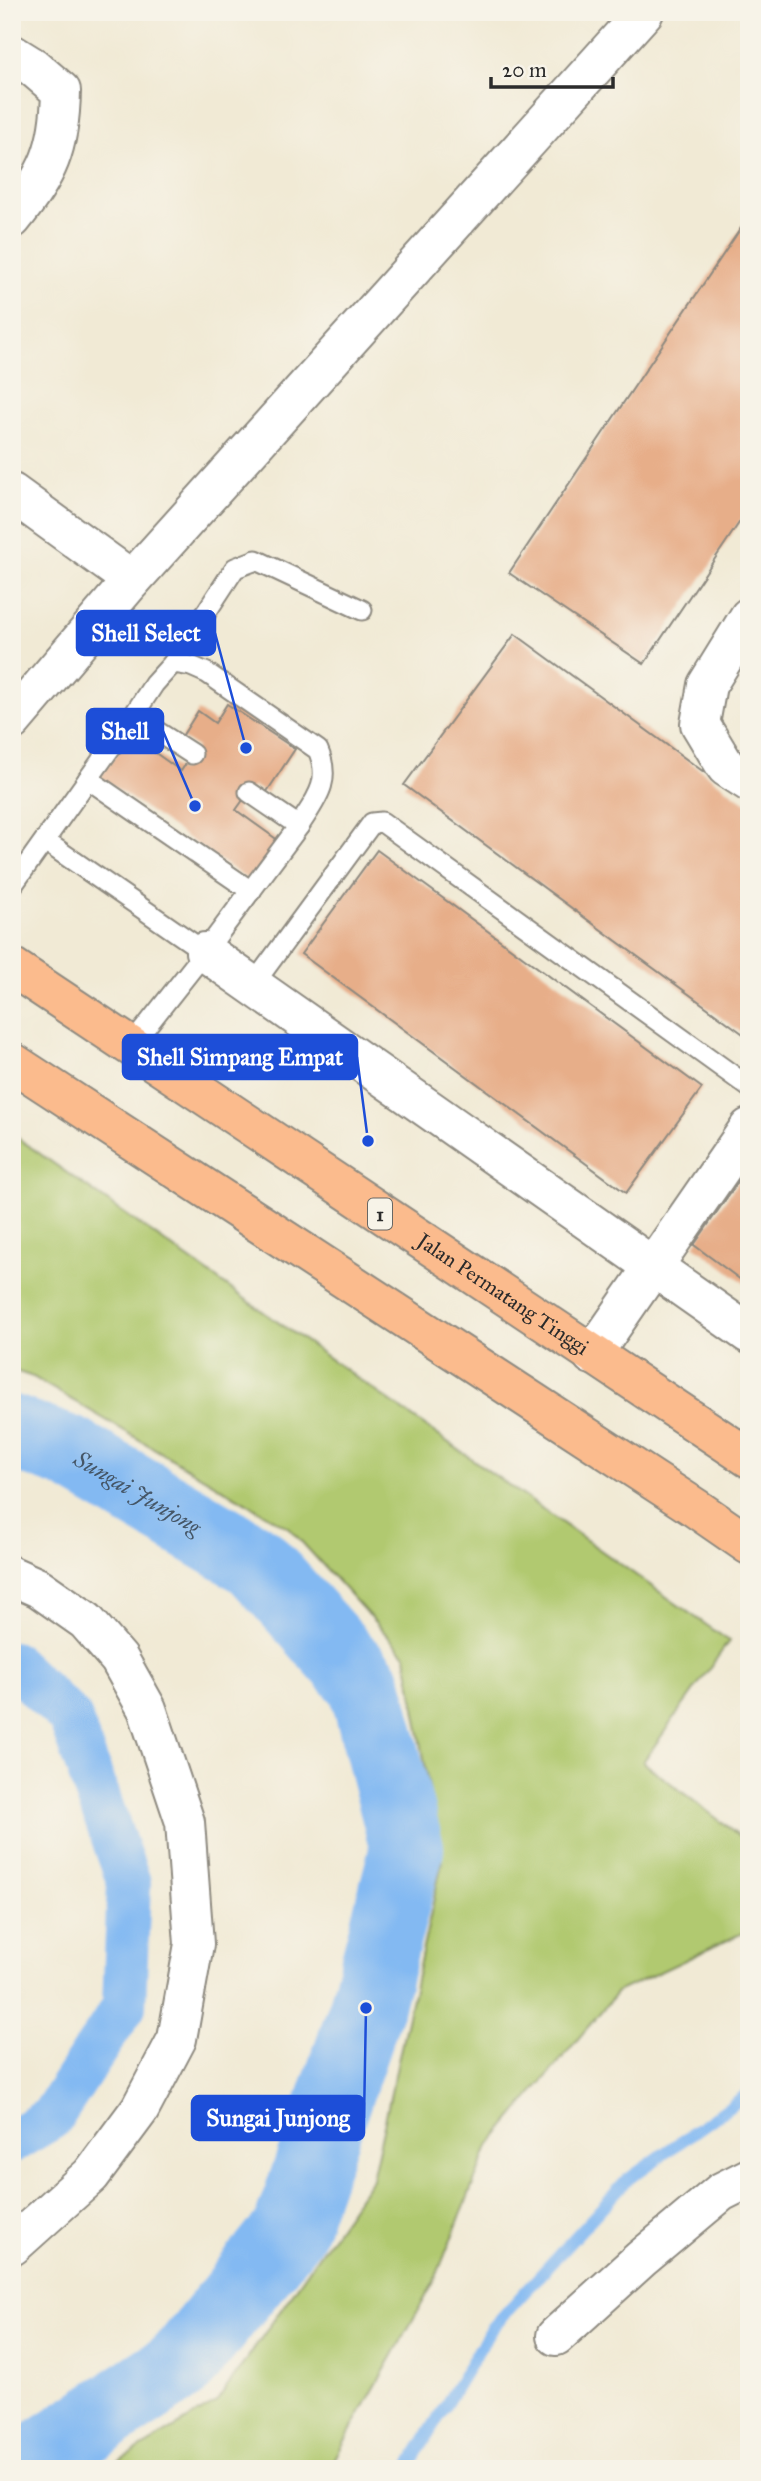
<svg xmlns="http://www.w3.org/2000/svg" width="761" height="2481" viewBox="0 0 761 2481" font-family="'IM FELL Great Primer',serif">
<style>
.green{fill:#b1c96f;stroke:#6e7a4d;stroke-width:2}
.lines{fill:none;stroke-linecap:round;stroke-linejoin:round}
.stream{stroke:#83b9f2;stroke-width:12}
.canal{stroke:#83b9f2;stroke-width:44}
.river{stroke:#83b9f2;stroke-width:74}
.building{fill:#e7ae89}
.service-casing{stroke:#8e8a80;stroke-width:23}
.minor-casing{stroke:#8e8a80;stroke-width:42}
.trunk-casing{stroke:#8e8a80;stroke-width:42}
.service{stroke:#fff;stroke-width:19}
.minor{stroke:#fff;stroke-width:38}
.trunk{stroke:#fbbb8d;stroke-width:38}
.labels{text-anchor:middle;stroke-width:7;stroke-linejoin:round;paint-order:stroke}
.shield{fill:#f7f3e8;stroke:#686764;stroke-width:2}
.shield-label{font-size:19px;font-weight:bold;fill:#2b2b2b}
.street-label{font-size:21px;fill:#2b2b2b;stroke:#f7f3e8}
.water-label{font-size:23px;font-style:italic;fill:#455667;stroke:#f7f3e8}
.leader{fill:none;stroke:#1d4ed8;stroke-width:2.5}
.callout-dot{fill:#1d4ed8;stroke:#f7f3e8;stroke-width:2.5}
.callout{fill:#1d4ed8;stroke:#1d4ed8;stroke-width:2.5}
.callout-label{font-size:23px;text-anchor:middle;font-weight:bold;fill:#fff}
</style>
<rect width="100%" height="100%" fill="#f7f3e8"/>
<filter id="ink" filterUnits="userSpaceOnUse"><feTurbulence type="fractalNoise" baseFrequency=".0143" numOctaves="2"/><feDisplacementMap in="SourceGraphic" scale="14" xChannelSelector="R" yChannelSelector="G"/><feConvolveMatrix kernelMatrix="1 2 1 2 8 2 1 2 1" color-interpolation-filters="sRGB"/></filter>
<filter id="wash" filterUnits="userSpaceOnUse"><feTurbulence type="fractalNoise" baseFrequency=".00686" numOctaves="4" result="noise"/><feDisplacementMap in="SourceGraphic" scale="28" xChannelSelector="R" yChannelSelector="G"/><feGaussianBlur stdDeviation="1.57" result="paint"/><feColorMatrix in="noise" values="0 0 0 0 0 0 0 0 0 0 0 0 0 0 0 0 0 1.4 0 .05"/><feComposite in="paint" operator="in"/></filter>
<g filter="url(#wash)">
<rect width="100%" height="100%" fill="#f1ead5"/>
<!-- green -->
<polygon class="green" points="12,1134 729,1641 643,1762 749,1843 749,1930 617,1992 488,2147 434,2282 329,2469 105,2469 216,2403 372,2179 442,1862 406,1656 289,1528 33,1377 12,1370"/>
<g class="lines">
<!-- stream -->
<polyline class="stream" points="407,2469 492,2328 627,2180 749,2093"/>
<!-- canal -->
<polyline class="canal" points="12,1663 70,1718 129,1883 124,2006 51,2118 12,2141"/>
<!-- river -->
<path class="river" id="s1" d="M 12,1432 L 70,1453 L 255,1561 L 365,1684 L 407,1848 L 366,2008 L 289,2230 L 182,2364 L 22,2469"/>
</g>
<g id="blocks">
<!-- building -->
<g class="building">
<polygon points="749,216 749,508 644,664 509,573"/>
<polygon points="515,634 749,805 749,1033 746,1036 404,785"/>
<polygon points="227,704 295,749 266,793 253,786 236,810 279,841 251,882 100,777 130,735 181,771 197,747 181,738 198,711 215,723"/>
<polygon points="377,850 702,1088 626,1193 301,954"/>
<polygon points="749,1166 749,1286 694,1245"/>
</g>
</g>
</g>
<g filter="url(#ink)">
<use href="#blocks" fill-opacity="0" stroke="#8e8a80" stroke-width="2"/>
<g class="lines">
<!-- service casing -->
<g class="service-casing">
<g id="service">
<polyline points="173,663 235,568 256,560 362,610"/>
<path d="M 133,716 L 154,684 L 173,663 L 191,666 L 207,673 L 318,750 C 332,782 316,799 299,826"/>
<polyline points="88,779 251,891"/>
<polyline points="45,841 205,952"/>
<polyline points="12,886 133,716 192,754"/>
<polyline points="253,985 372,823 382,822 749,1087"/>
<polyline points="130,1047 205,952 299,826 249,792"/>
</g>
</g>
<!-- minor casing -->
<g class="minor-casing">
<g id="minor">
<path d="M 12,54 L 33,67 L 61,91 C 60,148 48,175 12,219"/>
<polyline points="12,493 132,580"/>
<polyline points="749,617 707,685 700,724 726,767 749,782"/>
<polyline points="12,721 132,580 644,12"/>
<polyline points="205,952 749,1334"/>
<polyline points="592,1355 749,1128"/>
<polyline points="12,1576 39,1588 86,1621 119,1659 147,1709 185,1822 194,1944 177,2039 140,2109 91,2175 12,2246"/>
<polyline points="556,2336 641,2259 721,2192 749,2178"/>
</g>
</g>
<!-- trunk casing -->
<g class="trunk-casing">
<g id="trunk">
<path id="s2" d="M 12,967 L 749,1458"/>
<polyline points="12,1062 694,1507 749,1545"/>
</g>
</g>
<!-- service -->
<use href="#service" class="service"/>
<!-- minor -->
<use href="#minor" class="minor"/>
<!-- trunk -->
<use href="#trunk" class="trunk"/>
</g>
</g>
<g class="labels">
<!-- shield labels -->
<rect class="shield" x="368" y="1198.5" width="24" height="31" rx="5"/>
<g class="shield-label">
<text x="380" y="1221">1</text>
</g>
<!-- street labels -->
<g class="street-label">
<text dy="7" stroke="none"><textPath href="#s2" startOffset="590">Jalan Permatang Tinggi</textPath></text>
</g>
<!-- water labels -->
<g class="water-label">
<text dy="8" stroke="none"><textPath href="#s1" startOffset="140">Sungai Junjong</textPath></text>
</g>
</g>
<!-- callouts -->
<path class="leader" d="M246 748L215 633M195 806L163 731M368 1141L357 1057M366 2008L364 2118"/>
<g class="callout-dot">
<circle cx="246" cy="748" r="7"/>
<circle cx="195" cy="806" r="7"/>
<circle cx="368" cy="1141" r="7"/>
<circle cx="366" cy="2008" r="7"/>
</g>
<g class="callout">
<rect x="77" y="611" width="138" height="44" rx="7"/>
<rect x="87" y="709" width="76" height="44" rx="7"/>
<rect x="123" y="1035" width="234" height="44" rx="7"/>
<rect x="192" y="2096" width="172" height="44" rx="7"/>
</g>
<g class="callout-label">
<text x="146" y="641">Shell Select</text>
<text x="125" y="739">Shell</text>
<text x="240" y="1065">Shell Simpang Empat</text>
<text x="278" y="2126">Sungai Junjong</text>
</g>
<!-- margin -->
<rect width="761" height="2481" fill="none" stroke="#f7f3e8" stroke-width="42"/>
<!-- scale -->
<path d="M491 77v10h122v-10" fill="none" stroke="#2b2b2b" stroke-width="3.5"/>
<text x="502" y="77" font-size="21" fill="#2b2b2b" stroke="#f7f3e8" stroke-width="5" paint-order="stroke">20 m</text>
</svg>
